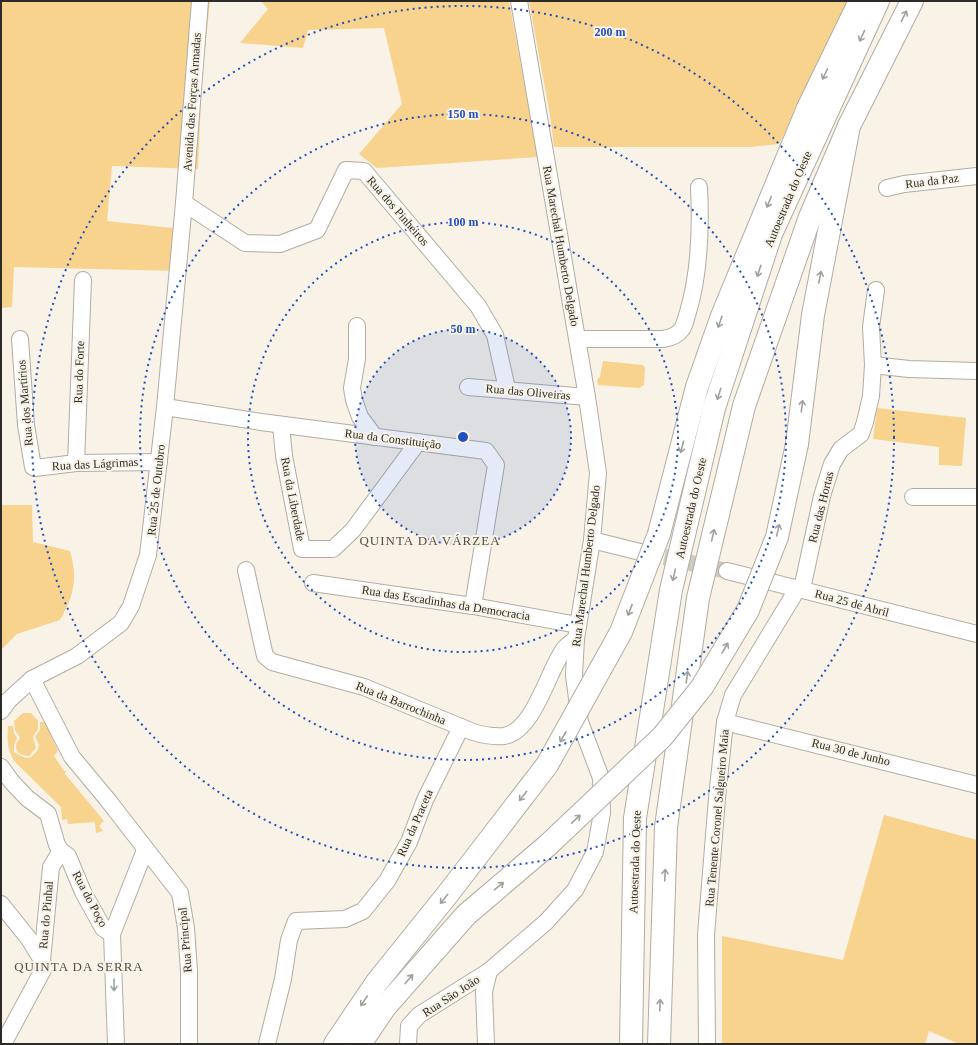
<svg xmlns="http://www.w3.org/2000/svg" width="978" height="1045" viewBox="0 0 978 1045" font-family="'Times New Roman',serif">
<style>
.green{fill:#f7d38d}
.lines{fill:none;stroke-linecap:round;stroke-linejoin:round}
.minor-tunnel{stroke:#cfcac1;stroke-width:16;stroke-dasharray:16 8;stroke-linecap:butt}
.minor-casing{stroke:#b2aca2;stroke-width:18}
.highway-casing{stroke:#b2aca2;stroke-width:24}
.minor{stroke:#fff;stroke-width:16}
.highway{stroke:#fff;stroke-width:22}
.highway-bridge-casing{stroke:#b2aca2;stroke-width:24;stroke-linecap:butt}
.highway-bridge{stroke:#fff;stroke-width:22}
.oneway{stroke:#a0a09e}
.ring{fill:none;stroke:#2250be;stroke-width:2;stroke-dasharray:2 4}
.labels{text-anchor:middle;stroke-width:4;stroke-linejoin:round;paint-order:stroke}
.street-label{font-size:12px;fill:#2d2b27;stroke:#f8f2e7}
.neighbourhood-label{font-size:13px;letter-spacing:1px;fill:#544f46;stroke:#f8f2e7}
.centre{fill:#2250be;stroke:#f8f2e7;stroke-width:2}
.ring-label{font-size:12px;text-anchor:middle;font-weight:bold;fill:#2250be;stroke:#f8f2e7;stroke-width:4;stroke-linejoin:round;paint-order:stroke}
</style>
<rect width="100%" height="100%" fill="#f8f2e7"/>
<!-- green -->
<g class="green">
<polygon points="1,1 210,1 202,78 198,169 112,166 107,221 182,229 178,271 14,267 12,307 1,308"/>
<polygon points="261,1 509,1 538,157 377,168 359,154 402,104 384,28 308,30 303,48 240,43 268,9"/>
<polygon points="529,1 851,1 779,144 750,147 554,147 550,115"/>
<polygon points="603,361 643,365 645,368 644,385 639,388 598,385 597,380 600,377"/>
<polygon points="877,408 966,418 962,466 939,465 939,447 873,439"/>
<path d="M 1,505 L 32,505 L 33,542 L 70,551 C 78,578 74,596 60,620 L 17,634 L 1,650 Z"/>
<path d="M 23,713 L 31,713 L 38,721 L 38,729 L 33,737 L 36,748 L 29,756 C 17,756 12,747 20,738 L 15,730 L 14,721 Z"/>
<path d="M 40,722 L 49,722 L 52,738 L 58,751 L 54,756 L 64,771 L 66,771 L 65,774 L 104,821 L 99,826 L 103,831 L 96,833 L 95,822 L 68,824 L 67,819 L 62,820 L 61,807 L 15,762 C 7,750 7,740 8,726 L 13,726 L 14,733 L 17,738 L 14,745 L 14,752 L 25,758 L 31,757 L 37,751 L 39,745 L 35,737 L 40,730 Z"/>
<polygon points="884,815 977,840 977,1044 959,1044 929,1031 925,1044 722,1044 722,936 843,960"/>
</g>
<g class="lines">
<!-- minor-tunnel -->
<polyline class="minor-tunnel" points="641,552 727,571"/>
<!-- minor casing -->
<g class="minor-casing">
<g id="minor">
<polyline points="887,188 904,184 977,176"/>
<polyline points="184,203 245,243 280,244 317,230 346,170 364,171 478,306 495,335 507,389"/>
<polyline points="357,326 357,359 352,388 354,400 360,417 375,437"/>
<polyline points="20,339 26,425 33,467 35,468 76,463 159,462"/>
<path d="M 577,339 L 663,339 C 670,338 677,336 682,329 C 685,324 686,318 688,312 C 700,272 701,228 699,187"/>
<polyline points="873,365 909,369 977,371"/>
<polyline points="468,387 587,397"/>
<polyline points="165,407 261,422 486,451 496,465 473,606"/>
<polyline points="281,425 284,456 302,549 333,549 353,530 418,442"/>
<polyline points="76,463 83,280"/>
<polyline points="913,497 977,497"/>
<polyline points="592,540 640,552"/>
<path d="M 246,570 L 265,656 L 272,662 L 364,687 L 473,732 C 483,735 493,737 504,736 C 534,731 548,671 564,649 C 567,645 572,642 576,639"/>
<polyline points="727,571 977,634"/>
<polyline points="313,583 473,606 578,625"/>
<polyline points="802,589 822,496 832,464 841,449 861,434 865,422 871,396 873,365 871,327 876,290"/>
<polyline points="32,679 72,757 107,799 180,893 186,928 189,971 189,1044"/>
<polyline points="1,711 9,700 32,679 77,656 121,623 131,606 148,555 165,407 184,203 200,1"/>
<polyline points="725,722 977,785"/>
<polyline points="1,767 11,781 27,798 48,814 57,845 61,851 68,856 83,892 103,928 112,934 116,1044"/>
<polyline points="1,904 29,939 42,960"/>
<polyline points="112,934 145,850"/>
<polyline points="3,1044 44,968 42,960 51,867 61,851"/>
<polyline points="267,1044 283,979 289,940 296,921 345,919 363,911 387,881 409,842 425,800 461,727"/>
<polyline points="408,1044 409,1026 419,1015 489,971 546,922 575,890 595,852 602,813 601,778 580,722 574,675 576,639 592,540 598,473 587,397 519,1"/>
<polyline points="486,1044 484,992 489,971"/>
<polyline points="707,1044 706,935 717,798 725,722 733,695 798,588"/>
</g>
</g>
<!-- highway casing -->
<g class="highway-casing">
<g id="highway">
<polyline points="797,444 813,315 849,126 912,1"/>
<polyline points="659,534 697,387 722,316 808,108 860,1"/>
<polyline points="335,1044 377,982 447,895 547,765"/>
<polyline points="360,1044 385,1007 466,915 548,845"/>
<polyline points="631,1044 635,818 671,590 714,408 771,234 878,1"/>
<polyline points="659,1044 666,827 698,598 744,406 810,217 849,126"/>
</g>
</g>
<!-- minor -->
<use href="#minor" class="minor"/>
<!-- highway -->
<use href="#highway" class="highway"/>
<!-- highway-bridge casing -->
<g class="highway-bridge-casing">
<g id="highway-bridge">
<polyline points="547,765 621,632 659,534"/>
<polyline points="548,845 662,737 702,687 748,610 777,537 797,444"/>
</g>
</g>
<!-- highway-bridge -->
<use href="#highway-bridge" class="highway-bridge"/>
</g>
<!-- one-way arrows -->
<defs><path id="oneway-shaft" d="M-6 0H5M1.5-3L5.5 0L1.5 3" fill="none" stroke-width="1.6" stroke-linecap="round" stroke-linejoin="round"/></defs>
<g class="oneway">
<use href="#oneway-shaft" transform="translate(904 16) rotate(-63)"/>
<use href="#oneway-shaft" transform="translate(862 36) rotate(115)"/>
<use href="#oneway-shaft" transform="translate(825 74) rotate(116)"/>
<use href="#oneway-shaft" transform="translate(769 202) rotate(112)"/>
<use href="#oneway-shaft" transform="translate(759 271) rotate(108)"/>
<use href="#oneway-shaft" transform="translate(820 277) rotate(-79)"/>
<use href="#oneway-shaft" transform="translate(720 322) rotate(109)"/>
<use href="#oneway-shaft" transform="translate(719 394) rotate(108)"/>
<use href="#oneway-shaft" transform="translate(802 406) rotate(-83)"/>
<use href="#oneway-shaft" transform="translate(682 447) rotate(105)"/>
<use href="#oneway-shaft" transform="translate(778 530) rotate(-77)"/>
<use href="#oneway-shaft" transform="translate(713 535) rotate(-77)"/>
<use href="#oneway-shaft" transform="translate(674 575) rotate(103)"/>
<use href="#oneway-shaft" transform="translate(630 610) rotate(111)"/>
<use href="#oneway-shaft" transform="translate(725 648) rotate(-59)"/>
<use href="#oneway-shaft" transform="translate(687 677) rotate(-82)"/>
<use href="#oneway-shaft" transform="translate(563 737) rotate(119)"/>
<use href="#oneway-shaft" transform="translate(523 796) rotate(128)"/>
<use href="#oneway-shaft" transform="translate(576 819) rotate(-43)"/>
<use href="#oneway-shaft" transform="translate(665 875) rotate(-88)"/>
<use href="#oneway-shaft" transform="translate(499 886) rotate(-40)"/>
<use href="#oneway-shaft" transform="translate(444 899) rotate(129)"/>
<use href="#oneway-shaft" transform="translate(409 979) rotate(-49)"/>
<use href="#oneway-shaft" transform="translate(114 985) rotate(90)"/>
<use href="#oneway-shaft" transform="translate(364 1001) rotate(124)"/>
<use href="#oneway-shaft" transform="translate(660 1005) rotate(-88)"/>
</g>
<!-- distance rings -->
<circle cx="463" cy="437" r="108" fill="#2250be" fill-opacity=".12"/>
<g class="ring">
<circle cx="463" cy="437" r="108"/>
<circle cx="463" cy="437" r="215"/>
<circle cx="463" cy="437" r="323"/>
<circle cx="463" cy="437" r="431"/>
</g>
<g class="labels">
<!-- street labels -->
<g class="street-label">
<text transform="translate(192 102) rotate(-86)" y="4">Avenida das Forças Armadas</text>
<text transform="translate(932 181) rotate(-7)" y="4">Rua da Paz</text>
<text transform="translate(788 199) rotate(-67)" y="4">Autoestrada do Oeste</text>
<text transform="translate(398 211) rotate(49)" y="4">Rua dos Pinheiros</text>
<text transform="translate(561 246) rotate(80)" y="4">Rua Marechal Humberto Delgado</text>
<text transform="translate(79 372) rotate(-88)" y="4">Rua do Forte</text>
<text transform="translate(528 392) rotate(5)" y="4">Rua das Oliveiras</text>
<text transform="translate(25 403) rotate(-95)" y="4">Rua dos Martírios</text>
<text transform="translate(393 439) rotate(7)" y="4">Rua da Constituição</text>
<text transform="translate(95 464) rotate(-3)" y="4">Rua das Lágrimas</text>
<text transform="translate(156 490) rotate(-84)" y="4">Rua 25 de Outubro</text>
<text transform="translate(293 499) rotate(79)" y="4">Rua da Liberdade</text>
<text transform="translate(821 507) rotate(-76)" y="4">Rua das Hortas</text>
<text transform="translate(691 508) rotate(-77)" y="4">Autoestrada do Oeste</text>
<text transform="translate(586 566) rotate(-83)" y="4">Rua Marechal Humberto Delgado</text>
<text transform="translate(446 603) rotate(9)" y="4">Rua das Escadinhas da Democracia</text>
<text transform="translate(852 603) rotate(15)" y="4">Rua 25 de Abril</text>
<text transform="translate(401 703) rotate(22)" y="4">Rua da Barrochinha</text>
<text transform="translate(851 752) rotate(14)" y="4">Rua 30 de Junho</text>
<text transform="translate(717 818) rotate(-85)" y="4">Rua Tenente Coronel Salgueiro Maia</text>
<text transform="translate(415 823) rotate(-66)" y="4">Rua da Praceta</text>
<text transform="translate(635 862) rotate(-88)" y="4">Autoestrada do Oeste</text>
<text transform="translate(90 899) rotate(62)" y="4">Rua do Poço</text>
<text transform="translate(46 915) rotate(-85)" y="4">Rua do Pinhal</text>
<text transform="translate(185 940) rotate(-95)" y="4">Rua Principal</text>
<text transform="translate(451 996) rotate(-33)" y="4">Rua São João</text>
</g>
<!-- neighbourhood labels -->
<g class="neighbourhood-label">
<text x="430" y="545">QUINTA DA VÁRZEA</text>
<text x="79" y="971">QUINTA DA SERRA</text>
</g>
</g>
<circle cx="463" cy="437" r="6" class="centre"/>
<g class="ring-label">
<text x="610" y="36">200 m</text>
<text x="463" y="118">150 m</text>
<text x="463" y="226">100 m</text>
<text x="463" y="333">50 m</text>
</g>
<!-- border -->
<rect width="978" height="1045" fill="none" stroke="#2d2b27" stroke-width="4"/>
</svg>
